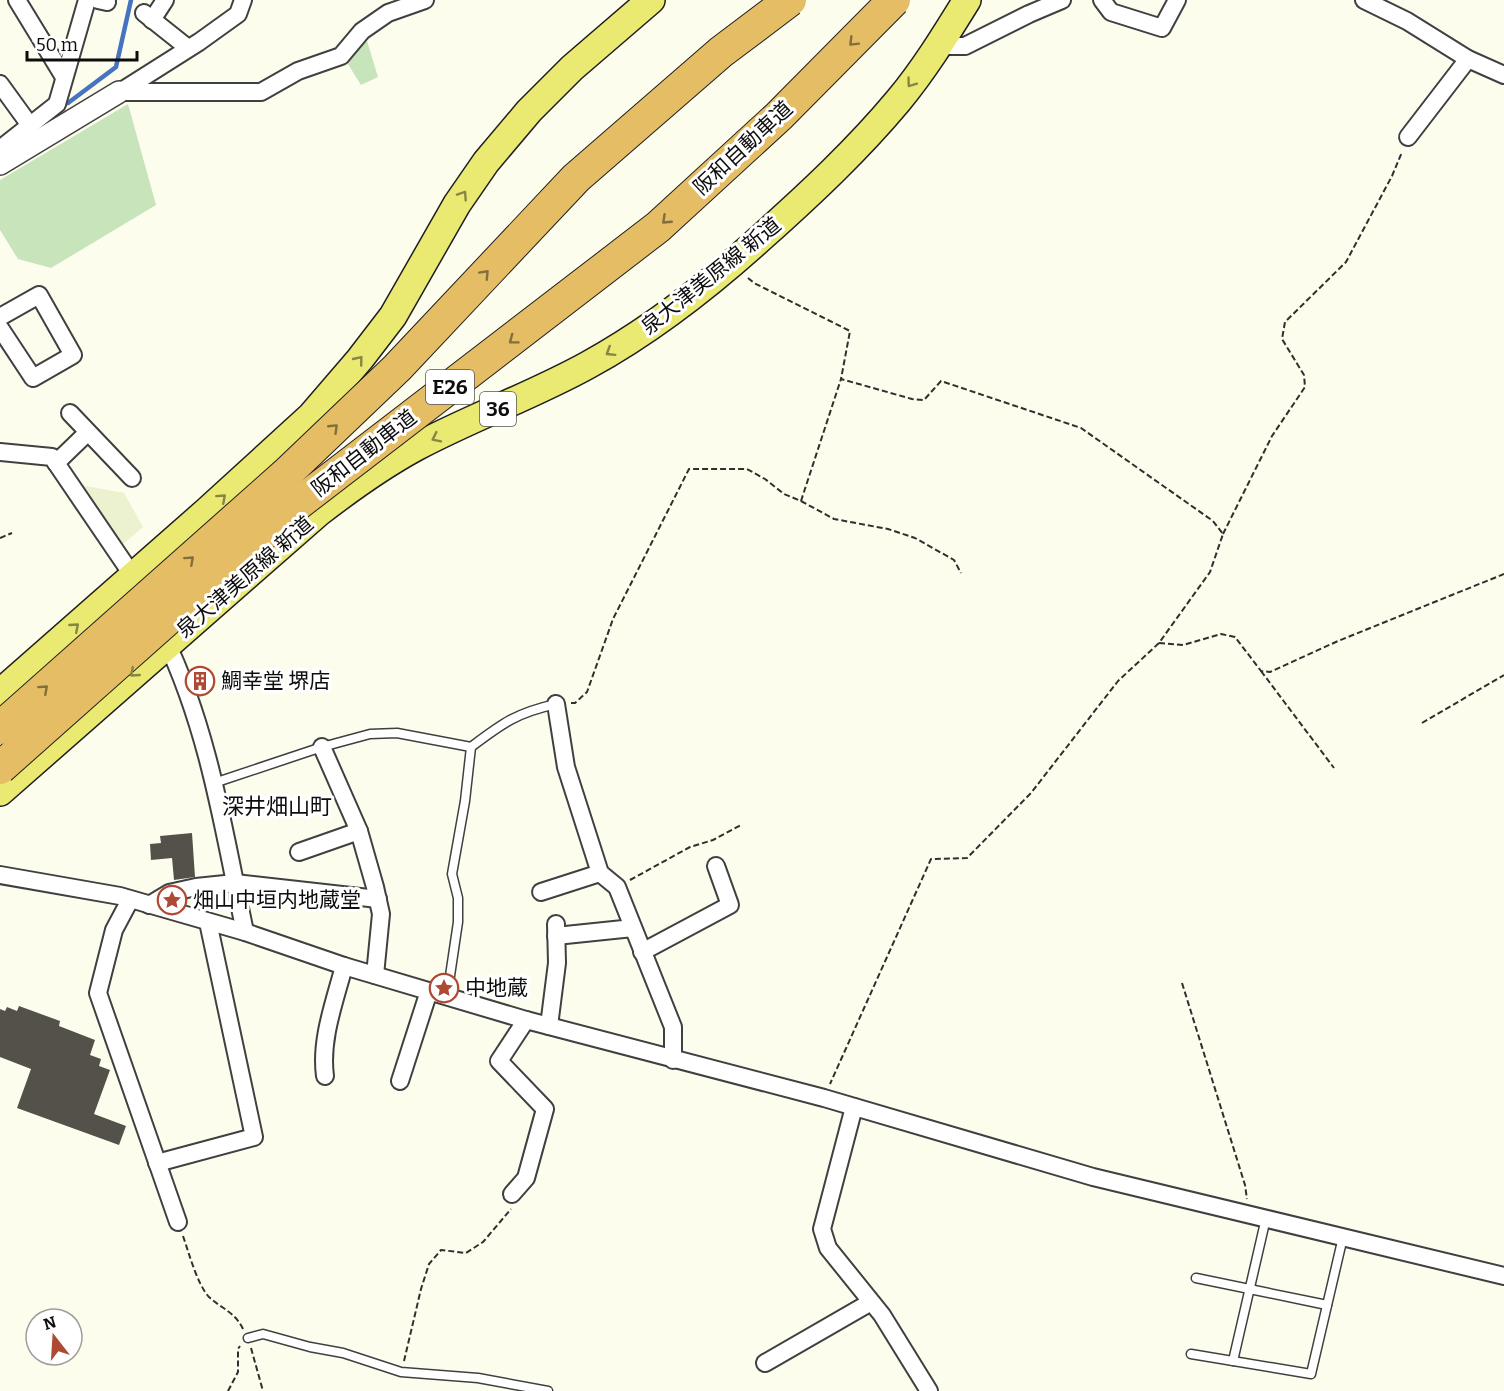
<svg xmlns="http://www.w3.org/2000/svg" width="1504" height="1391" viewBox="0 0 1504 1391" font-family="Bitter,'Noto Sans JP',serif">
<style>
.farmland{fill:#ecf1d0}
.green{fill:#c7e4bb}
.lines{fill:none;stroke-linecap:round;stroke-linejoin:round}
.stream{stroke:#4673bf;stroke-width:4.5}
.building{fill:#54504a}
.service-casing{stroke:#404040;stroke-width:11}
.minor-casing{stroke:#404040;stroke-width:20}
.tertiary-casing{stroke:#404040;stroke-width:24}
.primary-casing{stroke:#1e1e1e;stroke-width:30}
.path{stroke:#2f2f2f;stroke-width:2;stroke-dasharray:6 3;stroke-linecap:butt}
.service{stroke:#fff;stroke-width:8}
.minor{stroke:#fff;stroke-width:16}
.tertiary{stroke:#fff;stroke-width:21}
.primary{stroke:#eae971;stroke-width:27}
.motorway-bridge-casing{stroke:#1e1e1e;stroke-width:34;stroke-linecap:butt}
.motorway-bridge{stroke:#e5bd64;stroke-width:32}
.oneway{stroke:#846e3d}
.oneway2{stroke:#878644}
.labels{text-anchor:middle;stroke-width:6;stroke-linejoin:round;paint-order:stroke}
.shield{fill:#fff;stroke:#565656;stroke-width:1.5}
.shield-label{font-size:20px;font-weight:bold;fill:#0d0d0d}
.street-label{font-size:21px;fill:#0d0d0d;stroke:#fff}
.poi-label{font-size:21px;fill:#0d0d0d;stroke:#fff;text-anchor:start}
.neighbourhood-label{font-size:22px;fill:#0d0d0d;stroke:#fff}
</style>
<rect width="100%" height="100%" fill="#fdfdee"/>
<!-- farmland -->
<polygon class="farmland" points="81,485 124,493 143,527 122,545"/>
<!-- green -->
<g class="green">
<polygon points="367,41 378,77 361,85 346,61"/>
<polygon points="128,104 156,205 51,268 18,259 0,230 0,180"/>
</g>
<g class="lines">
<!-- stream -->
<polyline class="stream" points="68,103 116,67 131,0"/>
</g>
<!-- building -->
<g class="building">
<polygon points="203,670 214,687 198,693 191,674"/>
<polygon points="192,833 195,877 174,880 172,858 151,860 150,844 161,843 160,836"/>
<polygon points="19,1006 60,1021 59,1026 95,1040 90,1055 101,1059 99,1066 110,1070 94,1114 126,1126 119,1145 17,1108 31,1069 0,1057 0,1009 5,1011 7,1007 17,1011"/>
</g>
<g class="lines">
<!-- service casing -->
<g class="service-casing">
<g id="service">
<path d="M 214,783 L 322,747 L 370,734 L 397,733 L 471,747 C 503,723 516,713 556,704"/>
<polyline points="447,996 458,922 458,898 452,874 465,801 471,747"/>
<polyline points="1196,1278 1327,1305"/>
<polyline points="248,1338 263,1334 310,1347 343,1353 401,1372 478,1378 548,1391"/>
<polyline points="1191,1354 1311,1374 1343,1237"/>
<polyline points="1233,1361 1266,1218"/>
</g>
</g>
<!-- minor casing -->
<g class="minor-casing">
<g id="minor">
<polyline points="17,0 64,77"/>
<polyline points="98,0 107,2"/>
<polyline points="1102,0 1111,12 1162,28 1177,0"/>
<polyline points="1364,0 1407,21 1468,59 1504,75"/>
<polyline points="144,13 188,48"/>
<polyline points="152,20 165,0"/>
<polyline points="938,46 965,46 1029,14 1062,0"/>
<polyline points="0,84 29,124"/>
<polyline points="119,92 261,92 298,71 341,56 362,31 388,13 425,0"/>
<polyline points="120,92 199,42 238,14 243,0"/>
<polyline points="1408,137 1468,59"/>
<polyline points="0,149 57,104 87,0"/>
<polyline points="0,317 39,295 73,355 33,378 0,328"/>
<polyline points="70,413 132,478"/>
<polyline points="0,452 52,457 137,582"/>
<polyline points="56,463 87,433"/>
<path d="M 164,637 C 209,730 224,832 245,932"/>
<polyline points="556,704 566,767 600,873 617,887 673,1027 673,1060"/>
<polyline points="322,747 359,831 375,887 381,914 375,975"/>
<polyline points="299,852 359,831"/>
<polyline points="0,875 120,896 245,932 344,966 526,1020 824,1098 1093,1177 1504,1276"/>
<polyline points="541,892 600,873"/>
<polyline points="130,900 114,930 98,993 178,1222"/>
<polyline points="149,905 169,893 196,887 235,883 378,899"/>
<polyline points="556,936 633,928"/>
<polyline points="642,952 730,905 716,866"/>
<polyline points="549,1026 557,963 556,924"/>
<path d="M 325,1076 C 320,1039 335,1001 344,966"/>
<polyline points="400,1081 429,991"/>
<polyline points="854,1107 822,1229 828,1248 882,1315 929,1391"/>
<polyline points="157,1163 254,1137 208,922"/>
<polyline points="512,1194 526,1178 545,1109 499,1061 526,1020"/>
<polyline points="765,1363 871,1302"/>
</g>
</g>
<!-- tertiary casing -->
<g class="tertiary-casing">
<polyline id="tertiary" points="0,164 119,92"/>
</g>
<!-- primary casing -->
<g class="primary-casing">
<g id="primary">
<polyline points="0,693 207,511 311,416 360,359 393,316 457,204 486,162 529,111 572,68 651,0"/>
<path d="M 0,792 L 318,513 C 349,489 381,466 416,447 C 472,417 532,396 588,365 C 652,330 709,285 763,236 C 811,193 857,150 898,101 C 924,70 946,34 967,0"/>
</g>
</g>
<!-- path -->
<g class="path">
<polyline points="748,278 754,283 850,331 841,379"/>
<polyline points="801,501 834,519 888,529 915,538 954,560 961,573"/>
<polyline points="1223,534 1272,436 1305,387 1304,375 1282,339 1285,322 1346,262 1392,176 1402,152"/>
<polyline points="0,538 12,533"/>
<polyline points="1159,643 1183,645 1221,634 1235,637 1261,671 1270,672 1338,641 1504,574"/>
<polyline points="1261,671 1334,768"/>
<polyline points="571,703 575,703 587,692 613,619 689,469 747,469 765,479 784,494 801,501 841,379 912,399 924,400 941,381 1081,428 1213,521 1223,534 1210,572 1159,643 1118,681 1031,793 967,858 931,859 830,1084"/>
<polyline points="1422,723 1504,675"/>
<polyline points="630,880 690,847 713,840 741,825"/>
<polyline points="1182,983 1245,1185 1247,1199"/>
<path d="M 183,1236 C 189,1253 197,1284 209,1297 C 222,1309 235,1312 243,1329"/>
<polyline points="251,1348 263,1391"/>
<polyline points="404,1361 421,1289 429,1264 441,1250 466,1253 483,1242 511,1209"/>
<polyline points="228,1391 238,1372 238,1349 240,1346"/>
</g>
<!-- service -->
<use href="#service" class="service"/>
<!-- minor -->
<use href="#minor" class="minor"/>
<!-- tertiary -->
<use href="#tertiary" class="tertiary"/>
<!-- primary -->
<use href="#primary" class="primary"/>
<!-- motorway-bridge casing -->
<g class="motorway-bridge-casing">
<g id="motorway-bridge">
<polyline points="0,728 286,474 397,368 576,178 721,52 790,0"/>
<polyline points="0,768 295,506 658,227 779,116 894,0"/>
</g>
</g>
<!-- motorway-bridge -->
<use href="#motorway-bridge" class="motorway-bridge"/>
</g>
<!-- one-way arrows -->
<defs><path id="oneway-chevron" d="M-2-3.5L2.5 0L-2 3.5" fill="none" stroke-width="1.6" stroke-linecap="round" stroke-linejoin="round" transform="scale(1.5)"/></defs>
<g class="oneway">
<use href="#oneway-chevron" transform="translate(853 42) rotate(135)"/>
<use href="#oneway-chevron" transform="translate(666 220) rotate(137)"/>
<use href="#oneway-chevron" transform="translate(485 274) rotate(-47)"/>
<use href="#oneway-chevron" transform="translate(513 340) rotate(143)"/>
<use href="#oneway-chevron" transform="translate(334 428) rotate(-44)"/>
<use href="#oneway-chevron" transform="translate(190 560) rotate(-42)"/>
<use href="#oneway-chevron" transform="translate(44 689) rotate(-42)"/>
</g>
<g class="oneway2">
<use href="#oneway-chevron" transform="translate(911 83) rotate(126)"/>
<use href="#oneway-chevron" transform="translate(463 195) rotate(-56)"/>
<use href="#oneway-chevron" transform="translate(610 352) rotate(148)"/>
<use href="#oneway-chevron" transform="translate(359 360) rotate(-51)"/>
<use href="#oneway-chevron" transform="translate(436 438) rotate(154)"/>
<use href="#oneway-chevron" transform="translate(222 498) rotate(-42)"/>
<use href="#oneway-chevron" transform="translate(75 627) rotate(-41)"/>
<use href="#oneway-chevron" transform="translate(134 673) rotate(139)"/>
</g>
<!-- icons -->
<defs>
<g id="building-ring" transform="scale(1.5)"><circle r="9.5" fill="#fff" stroke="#ae4933" stroke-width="1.5"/><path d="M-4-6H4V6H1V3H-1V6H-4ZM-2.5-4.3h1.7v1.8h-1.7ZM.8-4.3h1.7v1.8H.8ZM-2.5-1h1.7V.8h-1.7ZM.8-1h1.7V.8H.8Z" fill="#ae4933"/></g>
<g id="sight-ring" transform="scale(1.5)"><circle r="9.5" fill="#fff" stroke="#ae4933" stroke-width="1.5"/><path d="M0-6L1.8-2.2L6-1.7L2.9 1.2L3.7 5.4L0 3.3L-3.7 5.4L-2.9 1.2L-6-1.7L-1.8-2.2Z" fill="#ae4933"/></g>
</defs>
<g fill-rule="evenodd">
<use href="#building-ring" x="200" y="681"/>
<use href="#sight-ring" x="172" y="900"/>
<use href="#sight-ring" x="444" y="988"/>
</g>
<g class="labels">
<!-- shield labels -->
<g class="shield">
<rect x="426" y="370" width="48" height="34" rx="4.5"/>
<rect x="480" y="392" width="36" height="34" rx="4.5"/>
</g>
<g class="shield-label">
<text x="450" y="394">E26</text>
<text x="498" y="416">36</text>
</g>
<!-- street labels -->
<g class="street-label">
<text transform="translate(743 148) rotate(-43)" y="7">阪和自動車道</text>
<text transform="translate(711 276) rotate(-39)" y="7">泉大津美原線 新道</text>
<text transform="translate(364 453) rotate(-38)" y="7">阪和自動車道</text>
<text transform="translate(245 577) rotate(-41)" y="7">泉大津美原線 新道</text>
</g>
<!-- poi labels -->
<g class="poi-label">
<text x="221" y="688">鯛幸堂 堺店</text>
<text x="193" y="907">畑山中垣内地蔵堂</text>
<text x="465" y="995">中地蔵</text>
</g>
<!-- neighbourhood labels -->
<g class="neighbourhood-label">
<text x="277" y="814">深井畑山町</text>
</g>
</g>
<!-- north arrow -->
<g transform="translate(54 1337) rotate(343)"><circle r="28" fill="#ffffff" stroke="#9e9e9e" stroke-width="1.5"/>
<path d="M0-4.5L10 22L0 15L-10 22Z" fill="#ae4933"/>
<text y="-9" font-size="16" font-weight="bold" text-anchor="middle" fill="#0d0d0d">N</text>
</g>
<!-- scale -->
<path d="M27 51v9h110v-9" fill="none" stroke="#0d0d0d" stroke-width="3"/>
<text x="36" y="51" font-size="18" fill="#0d0d0d" stroke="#ffffff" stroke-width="4.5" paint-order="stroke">50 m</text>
</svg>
